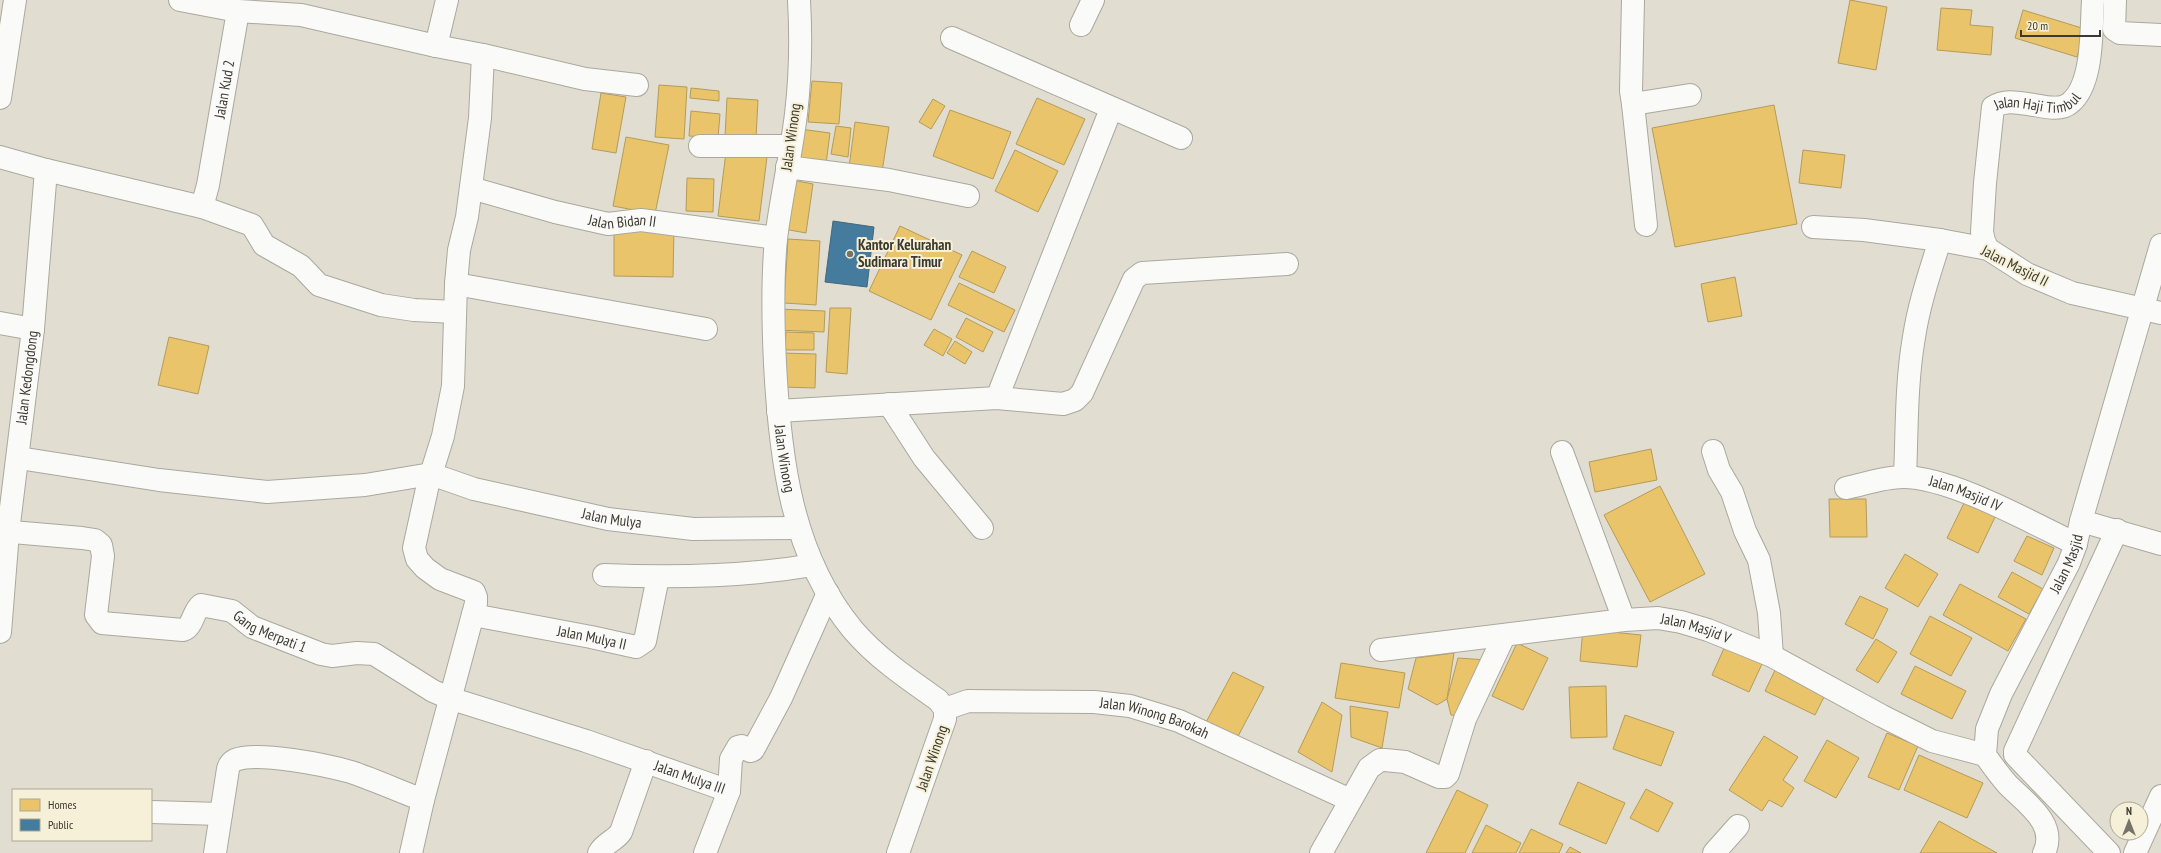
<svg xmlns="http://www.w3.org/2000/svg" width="2161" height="853" viewBox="0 0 2161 853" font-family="'PT Sans Narrow',sans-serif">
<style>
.homes{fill:#e9c46a;stroke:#b59b59}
.public{fill:#457b9d;stroke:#42687c}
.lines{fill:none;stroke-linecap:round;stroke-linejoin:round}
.minor-casing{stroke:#aaa89d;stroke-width:24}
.minor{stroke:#fafaf8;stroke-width:22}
.poi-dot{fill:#767368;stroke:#f5f0d7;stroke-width:1.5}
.labels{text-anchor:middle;stroke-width:4;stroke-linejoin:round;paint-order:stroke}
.street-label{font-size:15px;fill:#3c3a30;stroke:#f5f0d7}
.poi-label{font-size:15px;font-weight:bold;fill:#3c3a30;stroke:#f5f0d7;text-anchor:start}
</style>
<rect width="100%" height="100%" fill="#e1ded1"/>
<!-- homes -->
<g class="homes">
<polygon points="1850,0 1887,7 1876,70 1838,63"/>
<polygon points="1941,8 1972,10 1970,25 1993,27 1991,55 1937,50"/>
<polygon points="2023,10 2085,29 2077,57 2015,38"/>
<polygon points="812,81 842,83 839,124 808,122"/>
<polygon points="659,85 687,87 684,139 655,137"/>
<polygon points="691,88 719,91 719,101 690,98"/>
<polygon points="601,93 626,97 616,153 592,149"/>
<polygon points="727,98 758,100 756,138 725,137"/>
<polygon points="1037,98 1085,119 1064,165 1016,144"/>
<polygon points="933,99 945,106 931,129 919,122"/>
<polygon points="1774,105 1797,224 1675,247 1652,128"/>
<polygon points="950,110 1011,132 993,179 933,156"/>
<polygon points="691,111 720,114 718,138 689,136"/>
<polygon points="855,122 889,127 882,172 849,167"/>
<polygon points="836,126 851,128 848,157 831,154"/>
<polygon points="800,129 830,133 826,164 796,160"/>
<polygon points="626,137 669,145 655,214 613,206"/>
<polygon points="1015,150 1058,171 1038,212 995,191"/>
<polygon points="1803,150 1845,155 1841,188 1799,183"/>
<polygon points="726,152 767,157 759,221 718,216"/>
<polygon points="687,178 714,179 713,212 686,211"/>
<polygon points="792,180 813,184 806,233 784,229"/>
<polygon points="900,226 962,255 931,320 869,291"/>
<polygon points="614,228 674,229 673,277 614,276"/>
<polygon points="788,239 820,241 816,305 784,303"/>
<polygon points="972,251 1006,267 994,293 959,277"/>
<polygon points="1735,277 1742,316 1708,322 1701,284"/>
<polygon points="959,283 1015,310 1004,332 948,305"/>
<polygon points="830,308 851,308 847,374 826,372"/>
<polygon points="778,309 825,311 824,332 777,330"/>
<polygon points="966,318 993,332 983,352 956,337"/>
<polygon points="934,329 952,339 943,356 924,345"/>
<polygon points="786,332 814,333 814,350 785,350"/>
<polygon points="169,337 209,346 198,394 158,385"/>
<polygon points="955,341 972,352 965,364 947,353"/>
<polygon points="783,353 816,354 815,388 782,387"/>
<polygon points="1651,449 1657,480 1595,492 1589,462"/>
<polygon points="1660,486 1705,574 1650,602 1604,515"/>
<polygon points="1829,499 1866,499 1867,537 1830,537"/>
<polygon points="1965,501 1996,515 1978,553 1947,538"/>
<polygon points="2027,536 2054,548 2042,575 2014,561"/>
<polygon points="1905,554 1938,574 1918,607 1885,588"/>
<polygon points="2012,572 2043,589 2029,614 1998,597"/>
<polygon points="1960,584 2026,619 2008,651 1943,615"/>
<polygon points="1860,596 1888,609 1873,639 1845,624"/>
<polygon points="1930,616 1972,638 1951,676 1910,654"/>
<polygon points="1583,629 1641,635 1637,667 1580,661"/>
<polygon points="1876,639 1897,652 1878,683 1856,670"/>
<polygon points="1517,643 1548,658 1523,710 1492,696"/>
<polygon points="1725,646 1762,664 1749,692 1712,675"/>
<polygon points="1454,653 1447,699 1437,705 1408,689 1416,658"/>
<polygon points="1458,658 1487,660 1461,716 1451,715 1447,699"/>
<polygon points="1341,663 1405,673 1399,708 1335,698"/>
<polygon points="1777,666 1827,691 1815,715 1765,691"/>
<polygon points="1915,666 1966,691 1952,719 1901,694"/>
<polygon points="1233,672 1264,687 1235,742 1204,726"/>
<polygon points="1606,686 1607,737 1571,738 1569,687"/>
<polygon points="1322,702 1342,715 1332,772 1298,752"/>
<polygon points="1350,706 1388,712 1382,748 1351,737"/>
<polygon points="1625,715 1674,732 1661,766 1613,749"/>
<polygon points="1887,733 1918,746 1899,790 1868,777"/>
<polygon points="1764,736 1798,757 1783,780 1794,788 1782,807 1769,800 1762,811 1729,790"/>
<polygon points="1827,740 1859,758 1836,798 1804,781"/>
<polygon points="1919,755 1983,783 1967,818 1904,790"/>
<polygon points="1578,782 1625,803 1606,844 1559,824"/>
<polygon points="1646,789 1673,803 1658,832 1630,818"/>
<polygon points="1457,790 1488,805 1465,853 1426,853"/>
<polygon points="1939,821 1997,853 1920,853"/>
<polygon points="1486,825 1521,843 1516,853 1472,853"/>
<polygon points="1531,829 1563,844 1559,853 1519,853"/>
<polygon points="1570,847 1581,853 1566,853"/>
</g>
<!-- public -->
<polygon class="public" points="833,221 874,227 867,287 825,282"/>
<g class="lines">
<!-- minor casing -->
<g class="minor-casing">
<g id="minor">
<polyline points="180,0 238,11 301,15 436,46 483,55 480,118 467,217 459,250 456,284 453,386 443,436 428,484 414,548 417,559 425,568 440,579 474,592 476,597 476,603 423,800 411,853"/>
<path id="s1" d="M 799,0 C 801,35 800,80 796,114 C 791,156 781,197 776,239 C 772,280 773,322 775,364 C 780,458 791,555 853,630 C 877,658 908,679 938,700 L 945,709 L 945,719 L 898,853"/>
<polyline points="1633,0 1631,91 1633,104 1690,95"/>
<polyline points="2115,0 2114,29 2120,33 2161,35"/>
<polyline points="1081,25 1093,0"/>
<polyline points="952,38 1181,138"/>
<polyline points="436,46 447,0"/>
<polyline points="483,55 585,79 637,85"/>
<polyline points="0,98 15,0"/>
<polyline points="1633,104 1646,225"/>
<polyline points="700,146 790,146"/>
<polyline points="0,157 46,170 202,207 252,225 264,245 301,266 319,285 381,305 414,310 455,312"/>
<polyline points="787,167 889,180 968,196"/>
<path id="s2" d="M 471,188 L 555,212 L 608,224 L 641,220 L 776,238"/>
<path id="s3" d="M 202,207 L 208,185 L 238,11"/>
<polyline points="1813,227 1864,230 1940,240 1988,249 2027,274 2072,293 2161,313"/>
<path id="s4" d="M 1988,249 L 1984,241 L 1982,232 L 1985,183 L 1993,107 C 2006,99 2019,103 2034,105 C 2045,107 2061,111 2070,103 C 2094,84 2091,28 2093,0"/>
<polyline points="456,284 706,329"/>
<polyline points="0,323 33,329"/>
<polyline points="997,398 1111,109"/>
<polyline points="889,404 924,458 982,528"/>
<polyline points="778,411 997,398 1063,404 1075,400 1082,393 1134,279 1142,273 1287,264"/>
<polyline points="1713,451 1719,470 1732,492 1745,531 1759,560 1769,613 1772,656"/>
<polyline points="1562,452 1624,620"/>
<path id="s5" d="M 19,458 L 159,480 L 267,492 L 365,485 L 431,474 L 474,489 L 608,519 L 693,529 L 798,528"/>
<path d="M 1905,477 C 1907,431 1906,383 1914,337 C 1919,304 1930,272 1940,240"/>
<path id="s6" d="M 1846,488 C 1865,484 1884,477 1903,477 C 1951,477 2032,523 2076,544"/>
<polyline points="2081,521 2161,544"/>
<path id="s7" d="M 0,531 L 82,538 L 95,540 L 101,545 L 103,556 L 96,615 L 102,623 L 183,630 C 193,627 193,611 201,605 L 232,611 L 252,627 L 321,654 L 332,656 L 357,653 L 374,654 L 433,691 L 449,698 L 586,741 L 729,791"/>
<path d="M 604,575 C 674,578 743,577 813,565"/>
<path id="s8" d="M 473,615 L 591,637 L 636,647 L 645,641 L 658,577"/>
<path id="s9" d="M 0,632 L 8,532 L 33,329 L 46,170"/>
<path id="s10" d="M 1381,650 L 1624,620 L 1658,618 L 1681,622 L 1708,630 L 1772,656 L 1882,716 L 1932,741 L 1985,755"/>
<path id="s11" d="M 945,709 L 968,701 L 1094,702 L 1130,706 L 1179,721 L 1350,800"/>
<polyline points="151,812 221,814"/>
<path d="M 215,853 L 228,769 C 229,765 231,762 235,760 C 258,751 326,765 351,772 C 375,780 399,791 423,800"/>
<path d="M 599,853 C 604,843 615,841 621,832 L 646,761"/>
<polyline points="705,853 729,791 731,759 738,747 742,746 750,751 753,750 781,698 828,593"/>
<polyline points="1321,853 1369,768 1380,760 1385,760 1405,762 1439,777 1445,777 1448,774 1465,719 1504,636"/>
<polyline points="1714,853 1738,826"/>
<path id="s12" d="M 2044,853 C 2058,824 2026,803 2008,785 C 2000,776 1992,765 1985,755 L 1987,729 L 2001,694 L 2069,563 L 2076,544 L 2081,521 L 2161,245"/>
<polyline points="2109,853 2015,755 2015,751 2117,530"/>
<polyline points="2135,853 2161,796"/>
</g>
</g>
<!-- minor -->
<use href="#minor" class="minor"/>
</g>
<!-- markers -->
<circle class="poi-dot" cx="850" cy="254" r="4"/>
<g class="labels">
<!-- street labels -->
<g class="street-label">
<text dy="5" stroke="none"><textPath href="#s3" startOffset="120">Jalan Kud 2</textPath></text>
<text dy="5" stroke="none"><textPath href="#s4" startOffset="190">Jalan Haji Timbul</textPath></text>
<text transform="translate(791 137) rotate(-82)" y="5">Jalan Winong</text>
<text dy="5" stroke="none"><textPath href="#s2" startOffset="156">Jalan Bidan II</textPath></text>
<text transform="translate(2015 266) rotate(27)" y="5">Jalan Masjid II</text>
<text dy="5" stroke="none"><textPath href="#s9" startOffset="256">Jalan Kedongdong</textPath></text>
<text dy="5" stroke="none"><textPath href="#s1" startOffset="461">Jalan Winong</textPath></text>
<text dy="5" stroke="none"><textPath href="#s6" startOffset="123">Jalan Masjid IV</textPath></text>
<text dy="5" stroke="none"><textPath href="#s5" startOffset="602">Jalan Mulya</textPath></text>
<text dy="5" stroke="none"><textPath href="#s12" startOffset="331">Jalan Masjid</textPath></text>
<text dy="5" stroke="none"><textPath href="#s10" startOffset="318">Jalan Masjid V</textPath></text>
<text dy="5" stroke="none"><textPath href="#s7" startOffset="372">Gang Merpati 1</textPath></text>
<text dy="5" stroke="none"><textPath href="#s8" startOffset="121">Jalan Mulya II</textPath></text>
<text dy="5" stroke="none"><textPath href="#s11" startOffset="213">Jalan Winong Barokah</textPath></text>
<text transform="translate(932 758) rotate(-71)" y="5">Jalan Winong</text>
<text dy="5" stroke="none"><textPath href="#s7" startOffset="822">Jalan Mulya III</textPath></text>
</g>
<!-- poi labels -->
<g class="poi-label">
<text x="858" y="250">Kantor Kelurahan<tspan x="858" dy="17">Sudimara Timur</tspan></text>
</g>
</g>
<!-- legend -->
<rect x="12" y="789" width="140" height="52" fill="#f5f0d7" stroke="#aba794"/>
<rect x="20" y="799" width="20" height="12" fill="#e9c46a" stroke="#aba794"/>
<text x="48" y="809" font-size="12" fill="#3c3a30">Homes</text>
<rect x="20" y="819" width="20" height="12" fill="#457b9d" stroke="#aba794"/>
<text x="48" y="829" font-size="12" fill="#3c3a30">Public</text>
<!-- north arrow -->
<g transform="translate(2129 821)"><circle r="19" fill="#f5f0d7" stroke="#aba794"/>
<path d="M0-3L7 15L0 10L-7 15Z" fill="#767368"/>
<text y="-6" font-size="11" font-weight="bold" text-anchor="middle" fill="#3c3a30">N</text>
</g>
<!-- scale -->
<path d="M2021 30v6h79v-6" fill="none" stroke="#3c3a30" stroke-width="2"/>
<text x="2027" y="30" font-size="12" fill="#3c3a30" stroke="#f5f0d7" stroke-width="3" paint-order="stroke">20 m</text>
</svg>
